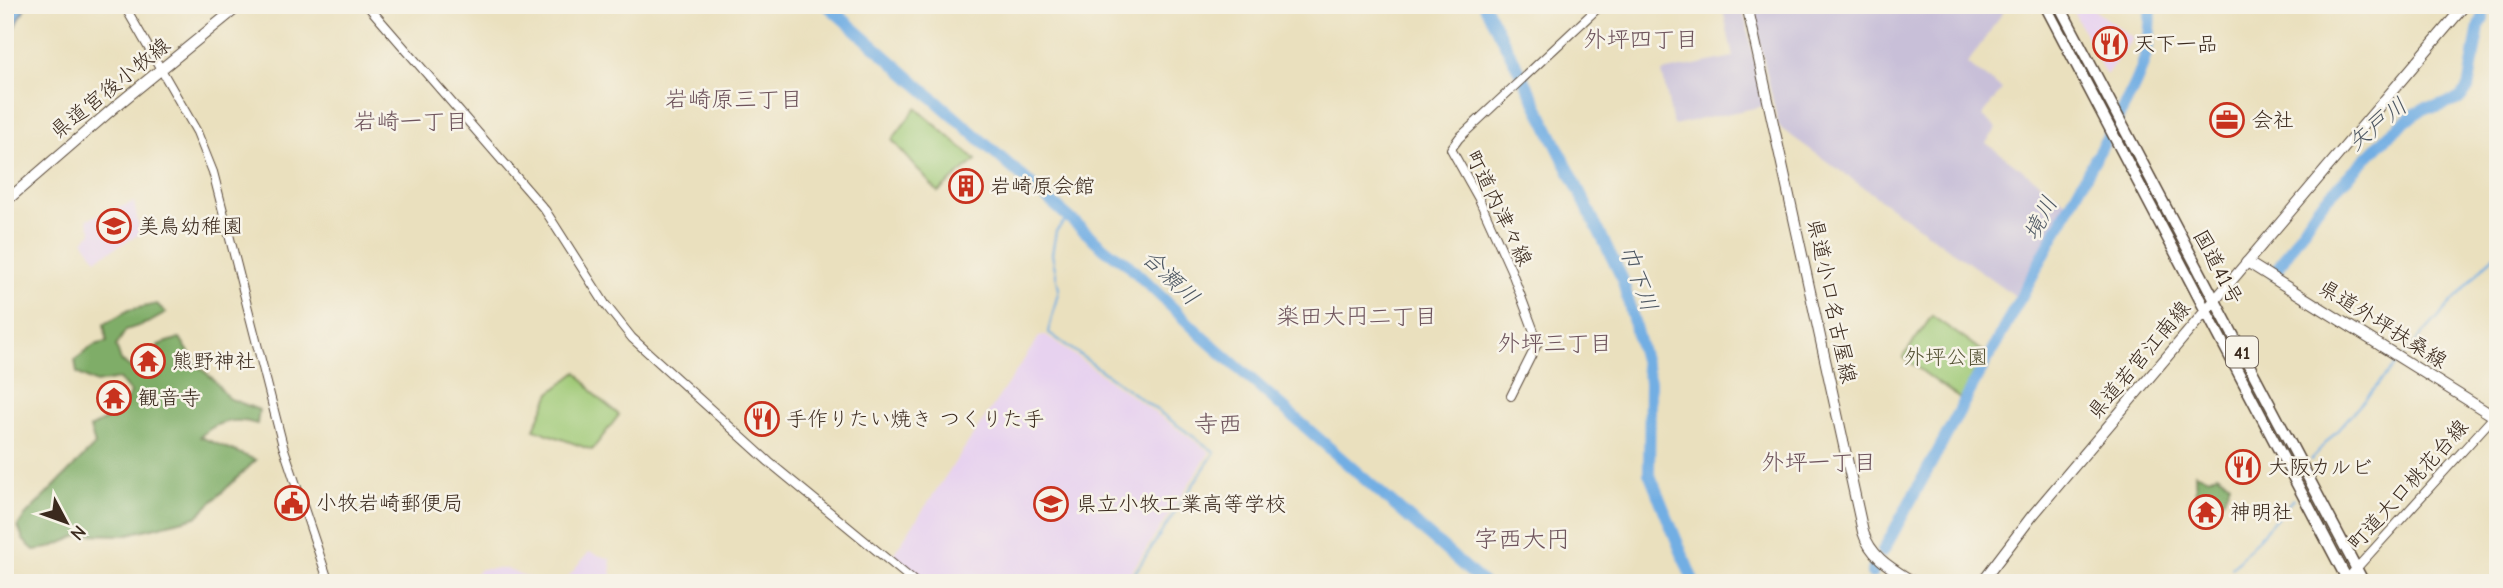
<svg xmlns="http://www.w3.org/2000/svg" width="2503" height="588" viewBox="0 0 2503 588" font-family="'Comic Neue','Klee One',sans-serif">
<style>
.built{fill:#e7d2ef}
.industrial{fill:#c8bfd8}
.green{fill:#9fc976;stroke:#6d7a4a;stroke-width:2}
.forest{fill:#7fad67;stroke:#5d6c42;stroke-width:2}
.water{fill:#72aee3;stroke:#566c80;stroke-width:2}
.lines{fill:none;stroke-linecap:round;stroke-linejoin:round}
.stream{stroke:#72aee3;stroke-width:2}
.river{stroke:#72aee3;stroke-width:12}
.minor-casing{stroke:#554536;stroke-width:10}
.major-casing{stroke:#554536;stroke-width:12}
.highway-casing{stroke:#554536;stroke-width:13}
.minor{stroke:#fff;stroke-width:8}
.major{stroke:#fff;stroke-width:10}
.highway{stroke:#fff;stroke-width:10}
.labels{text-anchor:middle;stroke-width:5;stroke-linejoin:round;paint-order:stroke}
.shield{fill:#f7f3e8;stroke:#73665b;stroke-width:2}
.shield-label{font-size:19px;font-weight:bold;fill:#3b2a1e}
.poi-label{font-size:21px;fill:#3b2a1e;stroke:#f7f3e8;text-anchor:start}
.street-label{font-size:21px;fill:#3b2a1e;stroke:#f7f3e8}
.park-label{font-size:21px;fill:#545234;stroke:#f7f3e8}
.neighbourhood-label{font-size:23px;fill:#6e545c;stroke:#f7f3e8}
.water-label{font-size:23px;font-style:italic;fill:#4e5863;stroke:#f7f3e8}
.quarter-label{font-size:24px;fill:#6e545c;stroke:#f7f3e8}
</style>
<rect width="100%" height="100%" fill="#f7f3e8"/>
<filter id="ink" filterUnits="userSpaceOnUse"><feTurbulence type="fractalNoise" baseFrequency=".0143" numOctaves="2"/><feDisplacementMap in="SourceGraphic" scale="14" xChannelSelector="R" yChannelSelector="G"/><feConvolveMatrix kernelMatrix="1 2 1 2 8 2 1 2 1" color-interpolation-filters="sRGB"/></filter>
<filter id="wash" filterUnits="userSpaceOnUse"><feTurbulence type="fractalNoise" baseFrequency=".00686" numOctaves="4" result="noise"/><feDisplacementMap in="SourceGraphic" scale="28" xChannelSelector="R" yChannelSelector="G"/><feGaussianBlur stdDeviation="1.57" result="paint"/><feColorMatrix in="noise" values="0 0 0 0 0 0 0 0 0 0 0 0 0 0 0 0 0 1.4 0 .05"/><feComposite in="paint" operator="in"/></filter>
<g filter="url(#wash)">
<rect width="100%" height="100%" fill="#eae0be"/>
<!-- built -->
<g class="built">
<polygon points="2070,5 2087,5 2133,38 2106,75"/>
<polygon points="134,202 140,234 96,259 83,240 92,233 87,219"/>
<polygon points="1046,335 1210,452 1124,583 929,583 892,556 1039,337"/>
<polygon points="589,552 610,559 613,583 563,583"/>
<polygon points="481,569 507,569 541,583 463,583"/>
</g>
<!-- industrial -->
<g class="industrial">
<polygon points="1722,5 1742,5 1764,106 1673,125 1662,72 1733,57"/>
<polygon points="1751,5 2008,5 1967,64 2002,89 1982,116 1997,128 1986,143 2066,202 2015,296 1779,127"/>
</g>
<!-- green -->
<g class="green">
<polygon points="916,108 976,160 938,192 892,140"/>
<polygon points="1932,316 1985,353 1960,399 1903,357"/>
<polygon points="577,372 597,397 619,415 592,450 534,429 550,393"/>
</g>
<!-- forest -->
<g class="forest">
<path d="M 157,304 L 166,313 L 150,322 L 126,330 L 116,346 L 121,361 L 135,370 L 158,365 L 158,345 L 180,338 L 197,365 L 212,378 L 228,398 L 259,410 L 257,424 C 234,417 216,421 200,437 L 256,460 L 196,517 L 124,535 L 83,534 L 49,548 L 34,550 L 24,541 L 18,526 L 24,517 L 95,445 L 90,428 C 108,419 121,411 131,393 L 119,379 L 96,383 L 77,373 L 75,360 L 94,345 L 107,342 L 104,324 L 129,310 Z"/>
<polygon points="2195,473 2209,478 2217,474 2230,483 2224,499 2220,502 2196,497"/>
</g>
<!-- water -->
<polygon class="water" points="5,5 26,5 15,28 5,23"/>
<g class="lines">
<!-- stream -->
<g class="stream">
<polyline points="1068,217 1056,231 1052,254 1059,289 1048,332 1215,452 1128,583"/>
<polyline points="2404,355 2498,251"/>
<polyline points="2311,460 2398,362"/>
<polyline points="2232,568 2293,499"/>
<polyline points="2217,583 2224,576"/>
</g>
<!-- river -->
<g class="river">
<polyline points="827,5 1106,250 1124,261 1203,337 1483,583"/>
<polyline points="1484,5 1526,83 1622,278 1650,382 1649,473 1694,583"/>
<path d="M 2099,152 C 2125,104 2155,63 2150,5"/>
<polyline points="2274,274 2317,208 2389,135 2412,116 2425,108 2437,107 2459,99 2468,89 2479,26 2483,19 2483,5"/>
<polyline points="2020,299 2096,157"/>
<polyline points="1992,351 2018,302"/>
<polyline points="1963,404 1989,356"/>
<polyline points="1937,453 1962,406"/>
<polyline points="1883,551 1935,456"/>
<polyline points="1872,573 1876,564"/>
</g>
</g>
</g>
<g filter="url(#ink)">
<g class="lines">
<!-- minor casing -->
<g class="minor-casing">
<g id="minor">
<polyline points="124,5 197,132 213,172 283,446 329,583"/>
<polyline points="367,5 545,210 605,304 632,338 769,462 916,583"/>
<polyline points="1511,396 1538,342 1511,270 1479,199 1451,149 1459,138 1601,5"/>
<polyline points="2345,581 2498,412"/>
</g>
</g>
<!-- major casing -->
<g class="major-casing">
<g id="major">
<path d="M 1747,5 L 1863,532 C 1871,558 1893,569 1915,583"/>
<polyline points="5,202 116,106 240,5"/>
<polyline points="2247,262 2498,419"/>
<polyline points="1981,583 2032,516 2465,5"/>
</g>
</g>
<!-- highway casing -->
<g class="highway-casing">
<g id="highway">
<polyline points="2045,5 2349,583"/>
<polyline points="2059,5 2364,583"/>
</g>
</g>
<!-- minor -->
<use href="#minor" class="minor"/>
<!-- major -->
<use href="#major" class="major"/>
<!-- highway -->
<use href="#highway" class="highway"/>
</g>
</g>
<!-- icons -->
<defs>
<g id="restaurant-ring" transform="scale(1.75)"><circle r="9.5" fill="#f7f3e8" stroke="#c8321e" stroke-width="1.5"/><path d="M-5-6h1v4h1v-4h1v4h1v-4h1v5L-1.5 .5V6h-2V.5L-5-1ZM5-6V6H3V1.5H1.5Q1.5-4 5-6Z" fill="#c8321e"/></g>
<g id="office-ring" transform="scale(1.75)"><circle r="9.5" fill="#f7f3e8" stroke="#c8321e" stroke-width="1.5"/><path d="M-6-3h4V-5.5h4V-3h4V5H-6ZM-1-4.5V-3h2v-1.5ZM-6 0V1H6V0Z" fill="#c8321e"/></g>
<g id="building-ring" transform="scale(1.75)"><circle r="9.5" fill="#f7f3e8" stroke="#c8321e" stroke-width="1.5"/><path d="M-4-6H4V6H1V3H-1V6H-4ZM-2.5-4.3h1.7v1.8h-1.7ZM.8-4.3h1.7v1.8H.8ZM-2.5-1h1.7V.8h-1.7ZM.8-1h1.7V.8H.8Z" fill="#c8321e"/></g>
<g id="school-ring" transform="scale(1.75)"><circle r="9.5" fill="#f7f3e8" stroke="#c8321e" stroke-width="1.5"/><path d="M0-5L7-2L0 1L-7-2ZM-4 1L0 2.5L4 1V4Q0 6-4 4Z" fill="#c8321e"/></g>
<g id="temple-ring" transform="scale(1.75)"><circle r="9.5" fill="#f7f3e8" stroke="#c8321e" stroke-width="1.5"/><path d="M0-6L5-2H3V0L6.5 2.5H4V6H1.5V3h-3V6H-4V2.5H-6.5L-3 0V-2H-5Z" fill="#c8321e"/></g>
<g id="civic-ring" transform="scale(1.75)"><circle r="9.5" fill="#f7f3e8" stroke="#c8321e" stroke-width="1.5"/><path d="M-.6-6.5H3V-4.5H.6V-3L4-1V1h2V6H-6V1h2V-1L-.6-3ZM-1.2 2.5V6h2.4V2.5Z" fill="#c8321e"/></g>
</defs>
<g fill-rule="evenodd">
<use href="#restaurant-ring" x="2110" y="44"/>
<use href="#office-ring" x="2227" y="120"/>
<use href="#building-ring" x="966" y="186"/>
<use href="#school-ring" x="114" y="226"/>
<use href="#temple-ring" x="148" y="361"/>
<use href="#temple-ring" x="114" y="398"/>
<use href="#restaurant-ring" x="762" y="419"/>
<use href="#restaurant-ring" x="2243" y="467"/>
<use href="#civic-ring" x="292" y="503"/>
<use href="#school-ring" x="1051" y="504"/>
<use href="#temple-ring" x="2206" y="512"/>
</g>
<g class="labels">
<!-- shield labels -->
<rect class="shield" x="2226" y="336.5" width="32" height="31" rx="5"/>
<g class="shield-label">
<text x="2242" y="359">41</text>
</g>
<!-- poi labels -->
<g class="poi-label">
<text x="2134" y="51">天下一品</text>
<text x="2252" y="127">会社</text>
<text x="990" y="193">岩崎原会館</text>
<text x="138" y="233">美鳥幼稚園</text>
<text x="172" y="368">熊野神社</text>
<text x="138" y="405">観音寺</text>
<text x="786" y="426">手作りたい焼き つくりた手</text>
<text x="2268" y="474">大阪カルビ</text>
<text x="316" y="510">小牧岩崎郵便局</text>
<text x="1076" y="511">県立小牧工業高等学校</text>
<text x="2230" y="519">神明社</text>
</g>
<!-- street labels -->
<g class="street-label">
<text transform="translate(110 88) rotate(-39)" y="7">県道宮後小牧線</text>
<text transform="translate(1499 208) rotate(64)" y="7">町道内津々線</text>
<text transform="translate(2218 267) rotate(62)" y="7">国道41号</text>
<text transform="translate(1832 301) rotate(78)" y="7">県道小口名古屋線</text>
<text transform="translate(2383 324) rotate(32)" y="7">県道外坪扶桑線</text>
<text transform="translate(2139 360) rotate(-50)" y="7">県道若宮江南線</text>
<text transform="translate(2408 485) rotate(-48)" y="7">町道大口桃花台線</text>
</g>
<!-- park labels -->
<g class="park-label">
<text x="1946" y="364">外坪公園</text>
</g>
<!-- neighbourhood labels -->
<g class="neighbourhood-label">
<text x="1641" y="47">外坪四丁目</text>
<text x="734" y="107">岩崎原三丁目</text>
<text x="411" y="129">岩崎一丁目</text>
<text x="1357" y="324">楽田大円二丁目</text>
<text x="1555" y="351">外坪三丁目</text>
<text x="1819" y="470">外坪一丁目</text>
</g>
<!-- water labels -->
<g class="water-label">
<text transform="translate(2377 124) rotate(-39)" y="8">矢戸川</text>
<text transform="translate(2040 218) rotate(-62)" y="8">境川</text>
<text transform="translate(1171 277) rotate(44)" y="8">合瀬川</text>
<text transform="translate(1639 278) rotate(70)" y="8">巾下川</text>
</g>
<!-- quarter labels -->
<g class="quarter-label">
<text x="1218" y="432">寺西</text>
<text x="1522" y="547">字西大円</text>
</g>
</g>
<!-- margin -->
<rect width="2503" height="588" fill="none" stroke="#f7f3e8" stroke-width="28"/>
<!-- north arrow -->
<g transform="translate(66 522) rotate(131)" stroke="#f7f3e8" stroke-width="5" paint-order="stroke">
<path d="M0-5L12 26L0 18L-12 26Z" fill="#3b2a1e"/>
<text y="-10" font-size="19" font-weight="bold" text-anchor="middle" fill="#3b2a1e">N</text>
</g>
</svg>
